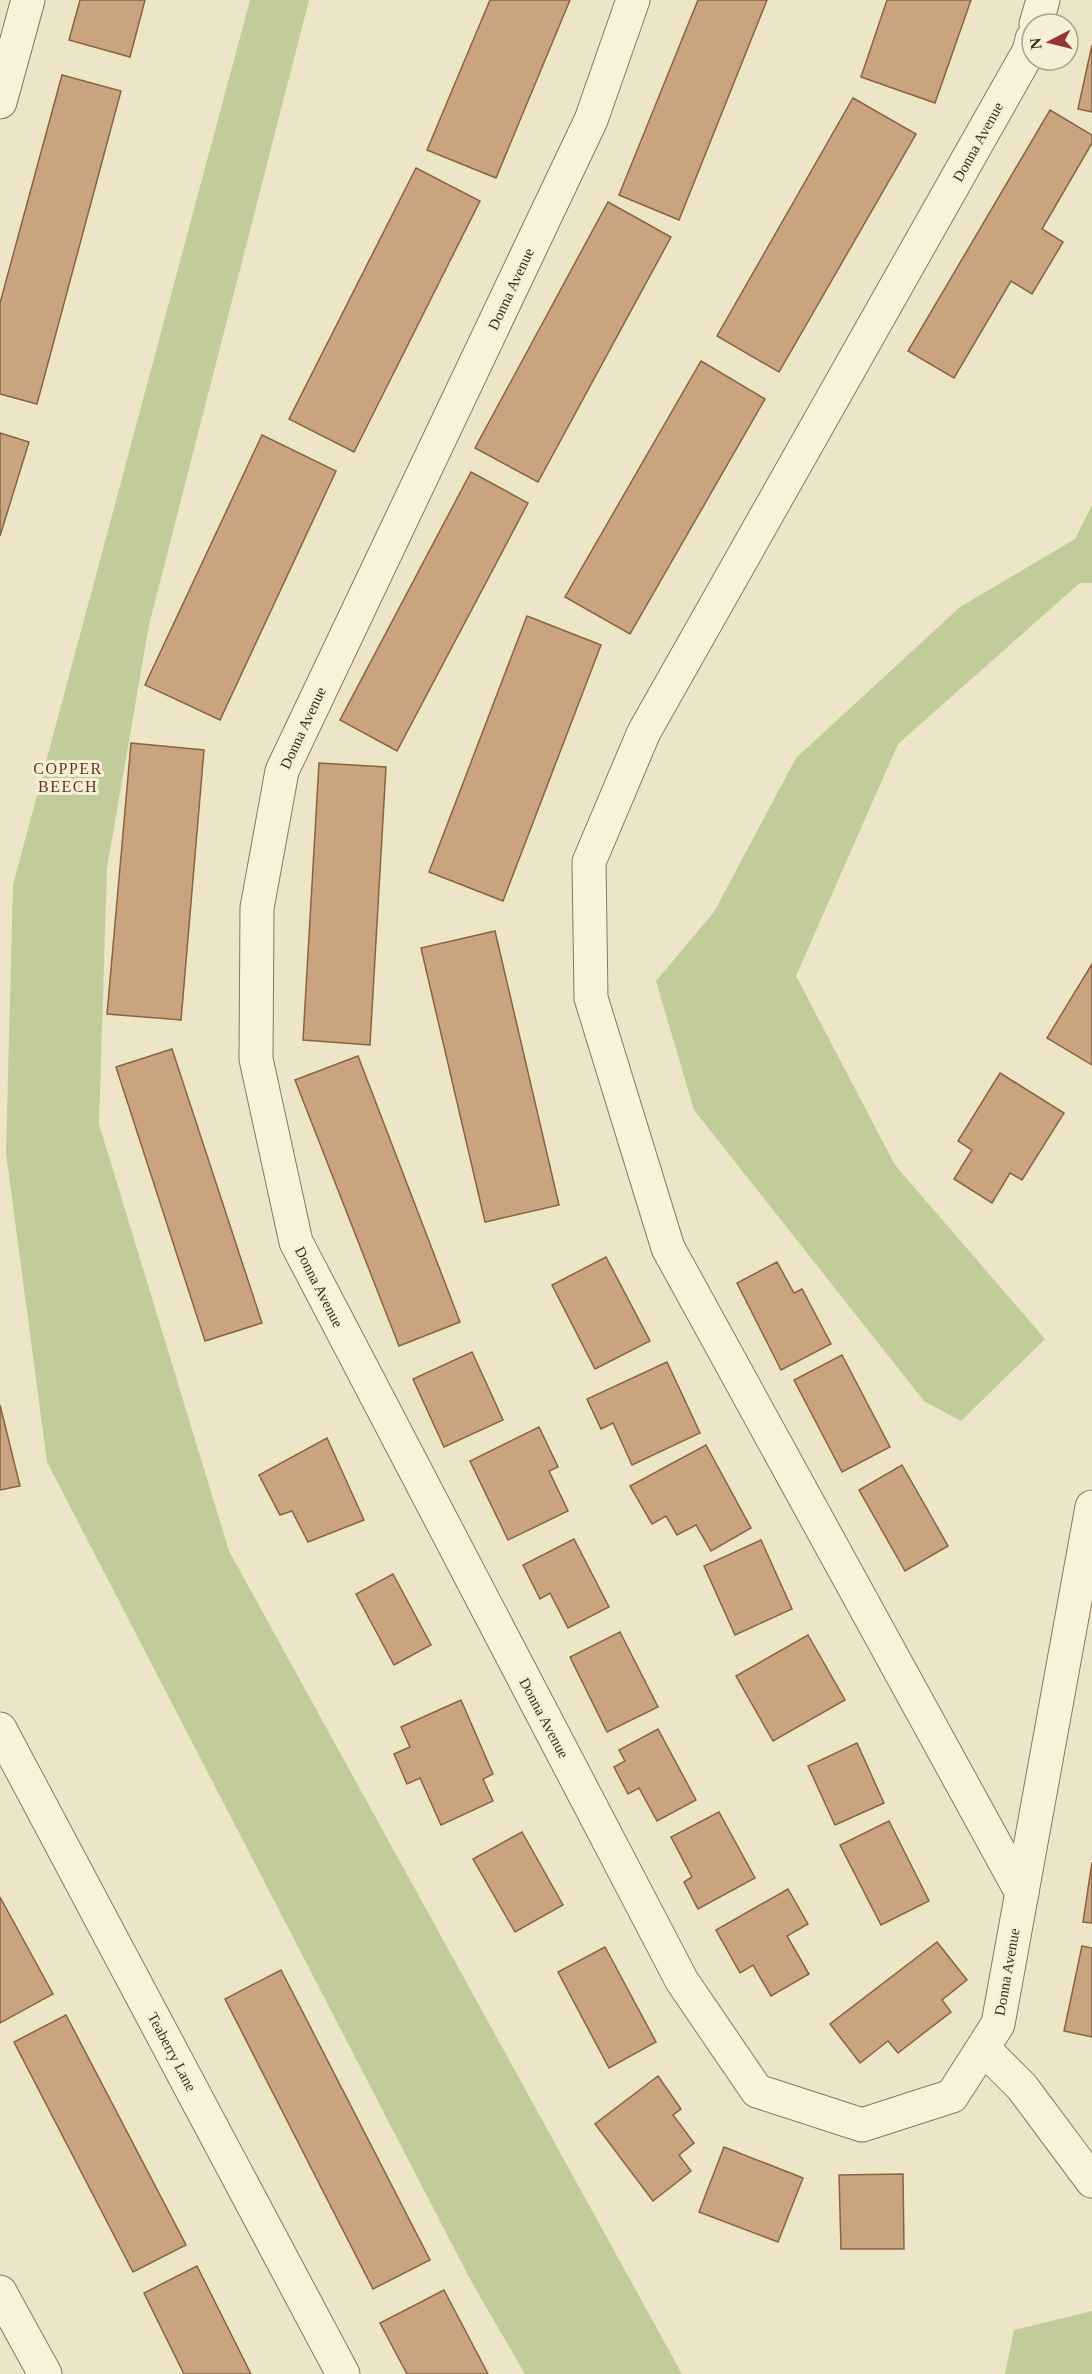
<svg xmlns="http://www.w3.org/2000/svg" width="1092" height="2374" viewBox="0 0 1092 2374" font-family="'Times New Roman',serif">
<style>
.green{fill:#c2cc9b}
.building{fill:#caa47e;stroke:#886443;stroke-width:1.5}
.lines{fill:none;stroke-linecap:round;stroke-linejoin:round}
.street-casing{stroke:#89785d;stroke-width:35}
.street{stroke:#f8f2db;stroke-width:33}
.labels{text-anchor:middle;stroke-width:6;stroke-linejoin:round;paint-order:stroke}
.street-label{font-size:15px;fill:#3a2f20;stroke:#f5efd7}
.neighbourhood-label{font-size:16px;letter-spacing:1.5px;fill:#653521;stroke:#f5efd7}
</style>
<rect width="100%" height="100%" fill="#ede5c7"/>
<!-- green -->
<g class="green">
<polygon points="250,0 309,0 149,625 107,868 99,1124 229,1551 682,2374 525,2374 471,2281 47,1462 6,1153 13,885"/>
<polygon points="1092,505 1092,583 1080,583 898,744 796,976 895,1165 1045,1339 961,1421 924,1401 694,1110 656,981 714,912 796,758 960,607 1075,539"/>
<polygon points="1092,2311 1092,2374 1005,2374 1014,2330"/>
</g>
<!-- building -->
<g class="building">
<polygon points="80,0 145,0 130,57 69,40"/>
<polygon points="490,0 570,0 496,178 427,150"/>
<polygon points="698,0 767,0 679,220 619,195"/>
<polygon points="887,0 971,0 935,103 861,77"/>
<polygon points="1092,45 1092,112 1078,109"/>
<polygon points="62,75 121,91 37,404 0,394 0,303"/>
<polygon points="853,98 916,134 779,372 717,336"/>
<polygon points="1050,110 1092,135 1092,143 1042,229 1063,242 1032,294 1011,281 954,378 908,351"/>
<polygon points="416,168 480,201 354,452 289,419"/>
<polygon points="608,202 671,237 538,482 475,448"/>
<polygon points="701,361 765,399 630,634 565,597"/>
<polygon points="0,433 29,442 0,536"/>
<polygon points="262,435 336,471 220,720 145,685"/>
<polygon points="471,472 528,503 397,751 340,720"/>
<polygon points="527,616 601,645 503,901 429,872"/>
<polygon points="131,743 204,750 181,1020 107,1014"/>
<polygon points="319,763 386,767 370,1045 303,1040"/>
<polygon points="495,931 559,1205 485,1222 421,948"/>
<polygon points="1092,964 1092,1065 1047,1038"/>
<polygon points="172,1049 262,1323 205,1341 116,1067"/>
<polygon points="358,1056 460,1322 399,1346 295,1080"/>
<polygon points="1000,1073 1064,1113 1022,1180 1010,1173 992,1203 954,1179 972,1150 958,1141"/>
<polygon points="606,1257 650,1341 595,1369 552,1285"/>
<polygon points="777,1262 794,1293 802,1289 831,1344 781,1370 737,1283"/>
<polygon points="472,1352 503,1420 444,1447 413,1379"/>
<polygon points="842,1355 890,1447 842,1472 794,1380"/>
<polygon points="667,1362 700,1433 632,1465 613,1423 601,1429 587,1399"/>
<polygon points="0,1405 20,1486 0,1490"/>
<polygon points="539,1427 558,1467 549,1471 568,1511 508,1540 470,1461"/>
<polygon points="327,1438 364,1520 308,1542 292,1511 280,1515 259,1475"/>
<polygon points="706,1445 751,1528 711,1551 696,1525 677,1535 666,1516 652,1524 630,1486"/>
<polygon points="902,1465 948,1546 905,1571 859,1490"/>
<polygon points="574,1539 609,1607 568,1628 550,1593 540,1599 523,1565"/>
<polygon points="761,1540 792,1609 735,1635 704,1566"/>
<polygon points="393,1574 431,1645 394,1665 356,1594"/>
<polygon points="620,1632 658,1707 607,1732 570,1657"/>
<polygon points="808,1635 845,1700 773,1741 736,1676"/>
<polygon points="461,1700 493,1774 483,1779 493,1801 441,1825 420,1778 407,1784 394,1754 410,1747 401,1727"/>
<polygon points="658,1729 696,1800 657,1821 639,1788 628,1794 614,1767 625,1761 619,1750"/>
<polygon points="857,1743 884,1803 835,1825 808,1766"/>
<polygon points="719,1812 755,1878 698,1909 684,1882 692,1877 671,1837"/>
<polygon points="889,1821 929,1901 881,1925 840,1845"/>
<polygon points="522,1832 563,1905 515,1932 473,1859"/>
<polygon points="1092,1862 1092,1923 1083,1922"/>
<polygon points="788,1889 808,1924 787,1936 809,1974 771,1996 753,1965 740,1973 716,1930"/>
<polygon points="0,1897 53,1994 0,2023"/>
<polygon points="937,1942 967,1980 942,2000 951,2012 898,2053 888,2041 860,2063 830,2024"/>
<polygon points="1082,1946 1092,1948 1092,2037 1064,2031"/>
<polygon points="605,1947 656,2042 609,2068 558,1972"/>
<polygon points="281,1970 430,2260 373,2289 225,1999"/>
<polygon points="66,2015 186,2245 133,2272 14,2042"/>
<polygon points="658,2076 681,2109 673,2115 694,2143 679,2155 691,2171 653,2201 595,2124"/>
<polygon points="724,2147 803,2178 778,2242 699,2212"/>
<polygon points="903,2174 904,2249 841,2249 839,2175"/>
<polygon points="197,2266 251,2374 184,2374 144,2293"/>
<polygon points="444,2290 488,2374 407,2374 380,2323"/>
</g>
<g class="lines">
<!-- street casing -->
<g class="street-casing">
<g id="street">
<polyline points="633,0 591,120 282,771 257,908 256,1059 296,1242 682,1981 757,2091 862,2125 952,2096 998,2024 1092,1507"/>
<polyline points="1036,24 1043,0"/>
<polyline points="0,102 28,0"/>
<polyline points="0,1729 343,2374"/>
<polyline points="1022,1893 668,1248 591,998 589,862 644,732 1029,51 1032,39"/>
<polyline points="983,2048 1022,2087 1092,2181"/>
<polyline points="0,2292 45,2374"/>
</g>
</g>
<!-- street -->
<use href="#street" class="street"/>
</g>
<g class="labels">
<!-- street labels -->
<g class="street-label">
<text transform="translate(978 142) rotate(-61)" y="5">Donna Avenue</text>
<text transform="translate(511 289) rotate(-65)" y="5">Donna Avenue</text>
<text transform="translate(303 728) rotate(-65)" y="5">Donna Avenue</text>
<text transform="translate(319 1287) rotate(63)" y="5">Donna Avenue</text>
<text transform="translate(544 1718) rotate(62)" y="5">Donna Avenue</text>
<text transform="translate(1007 1972) rotate(-80)" y="5">Donna Avenue</text>
<text transform="translate(172 2052) rotate(62)" y="5">Teaberry Lane</text>
</g>
<!-- neighbourhood labels -->
<g class="neighbourhood-label">
<text x="68" y="774">COPPER<tspan x="68" dy="18">BEECH</tspan></text>
</g>
</g>
<!-- north arrow -->
<g transform="translate(1050 42) rotate(263)"><circle r="28" fill="#f5efd7" stroke="#aaa28e" stroke-width="1.5"/>
<path d="M0-4.5L10 22L0 15L-10 22Z" fill="#97362e"/>
<text y="-9" font-size="16" font-weight="bold" text-anchor="middle" fill="#3a2f20">N</text>
</g>
</svg>
